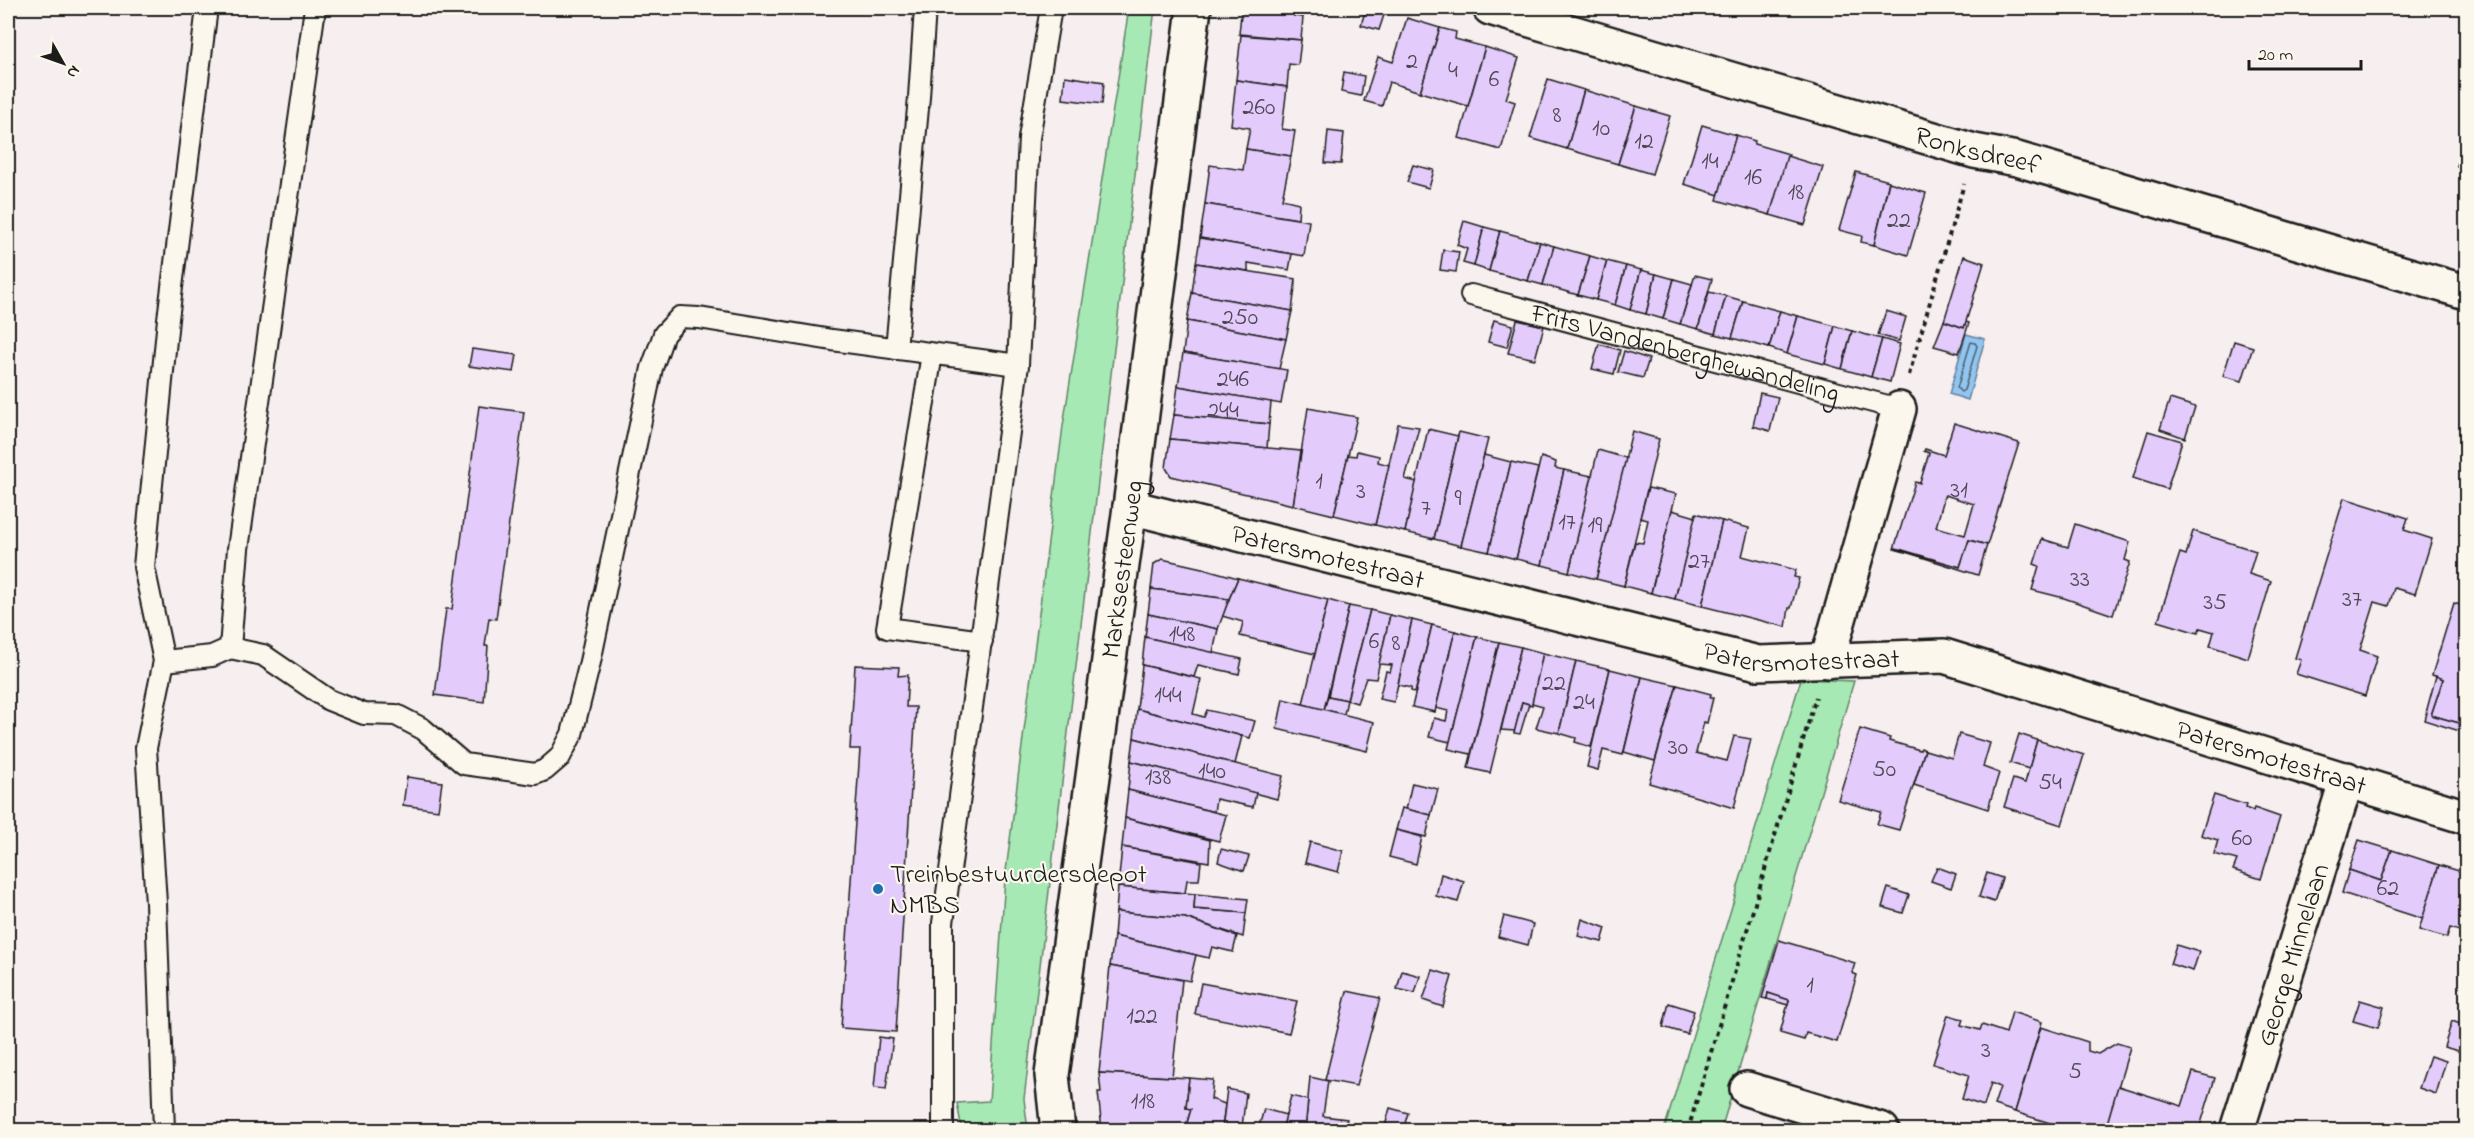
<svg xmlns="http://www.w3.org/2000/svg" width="2474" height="1138" viewBox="0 0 2474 1138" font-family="'Indie Flower',sans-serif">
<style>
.green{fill:#a6e9b4;stroke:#618268;stroke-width:1.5}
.water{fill:#92c5ef;stroke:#63819b;stroke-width:1.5}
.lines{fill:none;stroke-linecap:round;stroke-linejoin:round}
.shore{stroke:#4b6070;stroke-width:1.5}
.building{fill:#e3cbfb;stroke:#1c1c1c;stroke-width:1.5;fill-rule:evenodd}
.service-casing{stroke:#1c1c1c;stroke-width:24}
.minor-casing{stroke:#1c1c1c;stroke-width:38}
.tertiary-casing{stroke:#1c1c1c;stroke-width:38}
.path{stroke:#1c1c1c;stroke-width:4;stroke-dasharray:4.5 4.5;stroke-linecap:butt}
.service{stroke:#fbf7ec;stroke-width:20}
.minor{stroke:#fbf7ec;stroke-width:33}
.tertiary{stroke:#fbf7ec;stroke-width:33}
.poi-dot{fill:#1f6fb2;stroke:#fbf7ec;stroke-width:2}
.labels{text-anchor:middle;stroke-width:4.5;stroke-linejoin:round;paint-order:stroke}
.number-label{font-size:24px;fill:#4e4854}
.street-label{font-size:27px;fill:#1c1c1c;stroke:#fbf7ec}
.poi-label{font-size:27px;fill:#1c1c1c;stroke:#fbf7ec;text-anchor:start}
</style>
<rect width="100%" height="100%" fill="#f6eeef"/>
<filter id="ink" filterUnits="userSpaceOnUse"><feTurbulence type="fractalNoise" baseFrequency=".0167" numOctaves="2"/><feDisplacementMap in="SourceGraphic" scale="12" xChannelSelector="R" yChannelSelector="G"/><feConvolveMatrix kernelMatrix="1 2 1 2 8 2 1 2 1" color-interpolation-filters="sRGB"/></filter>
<g filter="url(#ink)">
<!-- green -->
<g class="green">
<polygon points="1129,8 1155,8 1024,1099 1028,1130 962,1130 957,1103 989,1101 1005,879 1063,426"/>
<polygon points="1801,679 1854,681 1721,1130 1664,1130"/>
</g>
<!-- water -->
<polygon class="water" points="1966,334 1985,339 1968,400 1949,394"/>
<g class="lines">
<!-- shore -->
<polygon class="shore" points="1971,342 1975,343 1977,346 1964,390 1961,392 1957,388"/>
</g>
<!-- building -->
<g class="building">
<polygon points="1240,8 1295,8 1294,16 1303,17 1301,40 1239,34 1241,14"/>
<polygon points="1366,8 1386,9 1379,30 1361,25"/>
<polygon points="1407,18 1440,28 1420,92 1389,82 1382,106 1364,101 1378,57 1393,62"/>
<polygon points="1440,28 1456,32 1455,39 1485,47 1468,106 1420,92"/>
<polygon points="1241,35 1301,40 1298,65 1289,64 1287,87 1236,80"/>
<polygon points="1485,47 1519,58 1506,99 1515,102 1501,150 1459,138"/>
<polygon points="1344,72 1364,76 1361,96 1341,92"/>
<polygon points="1065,76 1104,82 1102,104 1063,99"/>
<polygon points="1548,79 1584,90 1567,149 1530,138"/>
<polygon points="1236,80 1287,87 1282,129 1295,131 1291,156 1246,149 1250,128 1231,125"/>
<polygon points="1584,90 1636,106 1618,164 1567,149"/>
<polygon points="1636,106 1670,116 1652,174 1618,164"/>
<polygon points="1702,125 1736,135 1719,195 1684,184"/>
<polygon points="1328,131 1344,133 1341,164 1325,163"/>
<polygon points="1736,135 1755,141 1754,144 1789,154 1770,215 1717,200"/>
<polygon points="2466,136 2466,168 2457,166"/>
<polygon points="1246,149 1291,156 1282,199 1299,203 1298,219 1205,204 1210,165 1243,170"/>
<polygon points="1787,156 1823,167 1805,225 1770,215"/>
<polygon points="1413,165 1434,170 1429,188 1407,182"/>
<polygon points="1856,172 1889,181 1874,245 1861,242 1862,236 1839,230"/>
<polygon points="1889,182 1926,193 1908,255 1874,245"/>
<polygon points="1205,204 1309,221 1304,256 1200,238"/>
<polygon points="1464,221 1484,227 1474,266 1463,263 1467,249 1457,245"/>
<polygon points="1484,227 1500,231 1489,271 1474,266"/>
<polygon points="1500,231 1540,242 1528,281 1489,271"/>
<polygon points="1200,238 1292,254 1289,270 1248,263 1248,271 1196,263"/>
<polygon points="1540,242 1554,246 1543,285 1528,281"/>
<polygon points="1554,246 1590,256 1578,295 1543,285"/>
<polygon points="1443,250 1459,252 1456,272 1440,270"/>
<polygon points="1590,256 1607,261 1596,300 1578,295"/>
<polygon points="1964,256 1984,263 1964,328 1944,321"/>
<polygon points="1607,261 1626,266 1615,305 1596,300"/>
<polygon points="1196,263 1296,279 1292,311 1192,293"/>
<polygon points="1626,266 1641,270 1630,310 1615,305"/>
<polygon points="1641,270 1656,274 1646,314 1630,310"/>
<polygon points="1656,274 1674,279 1663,319 1646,314"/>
<polygon points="1695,275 1712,279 1698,329 1680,324"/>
<polygon points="1674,279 1692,284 1680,324 1663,319"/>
<polygon points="1709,292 1726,296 1715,334 1698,329"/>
<polygon points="1192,293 1292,311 1286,339 1187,321"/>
<polygon points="1726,296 1743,301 1732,338 1715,334"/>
<polygon points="1743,301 1780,311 1769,348 1732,338"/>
<polygon points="1780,311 1798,316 1787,354 1769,348"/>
<polygon points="1886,311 1906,317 1899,341 1878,335"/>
<polygon points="1798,316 1835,326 1825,364 1787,354"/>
<polygon points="1494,320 1513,325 1507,347 1488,342"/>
<polygon points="1517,320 1544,326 1535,359 1508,353"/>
<polygon points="1187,321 1286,339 1279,369 1183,353"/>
<polygon points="1944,321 1964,328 1966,322 1969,323 1959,353 1934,346"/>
<polygon points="1835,326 1852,331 1842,369 1825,364"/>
<polygon points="1852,331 1882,339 1871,377 1842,369"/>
<polygon points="1882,339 1900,344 1890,382 1871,377"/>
<polygon points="2234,341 2253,347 2242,381 2223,376"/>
<polygon points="1599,344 1620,350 1614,374 1592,369"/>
<polygon points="472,349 517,355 514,372 469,366"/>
<polygon points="1624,351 1649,359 1643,378 1618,372"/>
<polygon points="1183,353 1287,370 1281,404 1178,386"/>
<polygon points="1178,386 1271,402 1269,424 1174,415"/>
<polygon points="1760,393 1778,397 1770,431 1753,426"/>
<polygon points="2170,399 2195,407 2185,438 2160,429"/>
<polygon points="479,406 524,412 496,619 489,618 485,646 488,646 484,702 435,695 446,609 452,609"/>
<polygon points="1308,408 1357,417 1334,515 1293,505"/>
<polygon points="1174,415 1269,424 1267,448 1170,439"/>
<path d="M 1954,423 L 2019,443 L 1987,545 L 1969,540 L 1960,567 L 1894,549 L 1915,482 L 1920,483 L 1929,453 L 1924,451 L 1925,449 L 1944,455 ZM 1945,495 L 1974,504 L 1965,535 L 1936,527 Z"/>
<polygon points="1398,424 1419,427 1405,479 1417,482 1405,532 1375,525"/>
<polygon points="1428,429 1458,436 1434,539 1405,532"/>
<polygon points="1632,431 1659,439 1624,586 1596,579"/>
<polygon points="2148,431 2182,441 2167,489 2133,478"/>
<polygon points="1459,432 1488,439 1461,546 1434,539"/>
<polygon points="1170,439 1301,451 1293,505 1171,476 1166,468"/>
<polygon points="1598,450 1626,458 1596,579 1569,572"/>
<polygon points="1357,451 1379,456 1378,462 1389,465 1375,525 1334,515 1348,455 1356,456"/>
<polygon points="1484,455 1511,462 1489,552 1461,546"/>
<polygon points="1541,457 1556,462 1555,468 1564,470 1542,565 1516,559"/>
<polygon points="1511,462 1538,468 1516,559 1489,552"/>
<polygon points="1564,470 1592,476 1569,572 1542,565"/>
<polygon points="1648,488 1676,494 1651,593 1624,586 1635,542 1643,543 1648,520 1640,518"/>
<polygon points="2344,498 2408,518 2404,530 2432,539 2415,594 2394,588 2389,606 2375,602 2360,650 2377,656 2365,696 2296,674 2301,660 2295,658"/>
<polygon points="1672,510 1696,517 1675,599 1651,593"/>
<polygon points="1696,513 1722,521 1702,606 1675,599"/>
<polygon points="1722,521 1749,528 1742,556 1796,570 1794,577 1799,578 1791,608 1789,608 1786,627 1702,606"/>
<polygon points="2075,524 2130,542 2125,560 2130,562 2113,615 2064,598 2032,590 2039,566 2034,564 2042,539 2068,547"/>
<polygon points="2193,531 2256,551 2249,574 2271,581 2248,658 2210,646 2214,632 2200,628 2198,633 2158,621 2180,553 2186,555"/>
<polygon points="1969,540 1987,545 1978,575 1896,549 1896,548 1960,567"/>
<polygon points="1162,559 1202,568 1238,578 1229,599 1151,589 1154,564"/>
<polygon points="1238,578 1328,600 1315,654 1240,636 1243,622 1222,616"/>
<polygon points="1151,589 1229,599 1218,629 1148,614"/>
<polygon points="1328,600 1349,606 1324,710 1303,704"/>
<polygon points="2454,603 2466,607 2466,725 2431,715 2443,679 2432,675"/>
<polygon points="1349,606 1370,610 1347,700 1328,696"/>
<polygon points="1370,610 1390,615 1376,679 1366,678 1357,703 1347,700"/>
<polygon points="1148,614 1218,629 1213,653 1145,637"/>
<polygon points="1390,615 1412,620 1394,702 1379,699 1386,671 1390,672 1392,665 1379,664"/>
<polygon points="1412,620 1432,625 1415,693 1411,691 1411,688 1398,685"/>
<polygon points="1432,625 1455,631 1435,712 1412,707"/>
<polygon points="1455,631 1477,637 1450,742 1429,737 1434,718 1446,721 1448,711 1436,708"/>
<polygon points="1145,637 1242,659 1239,674 1198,665 1194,677 1142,665"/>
<polygon points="1477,637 1499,642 1471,754 1448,749"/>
<polygon points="1499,642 1521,647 1490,773 1468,768"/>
<polygon points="1521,647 1543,653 1532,705 1522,702 1515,731 1501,730"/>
<polygon points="1543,653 1576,661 1559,733 1536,728 1543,706 1532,703"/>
<polygon points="1576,661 1610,669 1591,747 1575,742 1576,738 1559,733"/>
<polygon points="855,665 899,667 898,676 908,675 906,707 916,707 896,1032 841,1028 860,749 850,749"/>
<polygon points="1142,665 1201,679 1193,714 1204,717 1207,710 1255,721 1250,738 1137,709"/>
<polygon points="1610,669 1642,677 1623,755 1603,750 1598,770 1587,767"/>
<polygon points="2436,676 2443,679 2431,715 2466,725 2466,733 2424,720"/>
<polygon points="1642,677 1677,685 1655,761 1624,752"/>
<polygon points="1677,685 1711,694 1710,698 1713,698 1707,723 1704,722 1696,753 1727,761 1734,736 1751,739 1734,808 1649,783"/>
<polygon points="1328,696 1347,700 1344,714 1324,710"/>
<polygon points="1283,699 1374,722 1367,751 1277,729"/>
<polygon points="1522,702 1529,704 1520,734 1514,733"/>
<polygon points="1137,709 1242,736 1235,764 1134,738"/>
<polygon points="1860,729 1890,738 1889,741 1920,750 1921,748 1925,750 1899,830 1877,824 1881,812 1838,800"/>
<polygon points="1959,734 1990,743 1983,767 1999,773 1988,809 1914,785 1925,750 1952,758"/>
<polygon points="2019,734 2037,740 2029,769 2010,763"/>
<polygon points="1134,738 1283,776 1277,799 1131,761"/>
<polygon points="2037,740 2084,755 2062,825 2004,807 2013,779 2025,783"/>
<polygon points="1131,761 1256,793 1253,807 1216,799 1214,812 1128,790"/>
<polygon points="407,777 442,782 438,810 403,805"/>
<polygon points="1412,783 1438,789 1431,815 1406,809"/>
<polygon points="1128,790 1226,815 1219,841 1125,818"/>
<polygon points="2214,795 2246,805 2245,808 2253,811 2254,808 2280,817 2261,879 2233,870 2237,860 2214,854 2218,840 2201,835"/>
<polygon points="1402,808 1431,815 1426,837 1396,830"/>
<polygon points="1125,818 1210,840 1209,862 1122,847"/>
<polygon points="1396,830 1422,837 1416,864 1389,857"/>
<polygon points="2359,840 2392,850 2381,881 2349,870"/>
<polygon points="1310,842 1343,851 1338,872 1305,863"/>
<polygon points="1122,847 1201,862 1199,880 1187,880 1185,893 1118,887"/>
<polygon points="1221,849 1249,856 1244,871 1218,862"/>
<polygon points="2392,850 2439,865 2423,919 2342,893 2349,870 2381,881"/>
<polygon points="2439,865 2466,873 2466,933 2450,928 2447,938 2419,930"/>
<polygon points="1937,867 1956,874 1951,888 1931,881"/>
<polygon points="1987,873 2002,878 1994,902 1979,897"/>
<polygon points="1441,874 1464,881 1458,902 1436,896"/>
<polygon points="1118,887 1195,894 1194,909 1246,913 1243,937 1185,918 1116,912"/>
<polygon points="1888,888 1909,895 1903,913 1882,907"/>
<polygon points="1195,894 1248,899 1246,913 1194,909"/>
<polygon points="1116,912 1185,918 1237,936 1233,952 1212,947 1209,958 1114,936"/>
<polygon points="1504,916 1533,924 1528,945 1498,937"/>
<polygon points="1582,919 1606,928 1602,942 1578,936"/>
<polygon points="1114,936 1196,955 1190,981 1110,966"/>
<polygon points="1779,940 1855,963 1852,973 1857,975 1837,1042 1806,1033 1804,1040 1780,1033 1789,1000 1768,993 1767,999 1762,998"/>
<polygon points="2176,945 2199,952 2193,971 2170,964"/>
<polygon points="1110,966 1182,980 1172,1077 1099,1073"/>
<polygon points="1433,970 1452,976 1443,1007 1423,1000"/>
<polygon points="1402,971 1420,976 1415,993 1397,989"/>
<polygon points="1201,983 1297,1001 1289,1033 1195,1014"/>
<polygon points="1347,991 1380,998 1356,1086 1325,1080"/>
<polygon points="1768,993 1789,1000 1788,1005 1767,999"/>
<polygon points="2360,1000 2384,1007 2378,1028 2353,1021"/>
<polygon points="1669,1003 1694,1011 1687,1034 1663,1027"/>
<polygon points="2012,1012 2042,1022 2015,1112 1994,1105 2000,1087 1991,1083 1984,1106 1962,1099 1969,1075 1933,1064 1948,1015 1963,1019 1961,1025 1980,1030 1982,1025 2006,1033"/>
<polygon points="2452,1021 2466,1026 2466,1037 2462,1052 2444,1047"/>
<polygon points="2041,1027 2088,1042 2088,1051 2098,1054 2117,1043 2130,1047 2106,1128 2088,1123 2085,1130 2072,1130 2015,1112"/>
<polygon points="879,1037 893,1039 886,1089 874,1088"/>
<polygon points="2430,1056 2446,1061 2436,1094 2419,1088"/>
<polygon points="2193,1072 2215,1078 2199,1130 2105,1130 2118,1086 2182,1106"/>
<polygon points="1099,1073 1189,1078 1186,1108 1191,1109 1185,1130 1102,1130 1098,1092 1101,1092"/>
<polygon points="1310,1077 1328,1081 1323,1116 1347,1119 1344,1130 1305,1130"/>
<polygon points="1189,1078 1213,1080 1211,1099 1225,1104 1222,1130 1185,1130 1191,1109 1186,1108"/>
<polygon points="1227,1089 1246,1093 1242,1127 1251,1130 1222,1130"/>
<polygon points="1291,1096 1308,1100 1305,1130 1282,1130"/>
<polygon points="1390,1108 1408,1113 1403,1130 1384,1130"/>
<polygon points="1264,1109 1286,1115 1282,1130 1258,1130"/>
<polygon points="1727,1125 1746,1130 1725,1130"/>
</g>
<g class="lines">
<!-- service casing -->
<g class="service-casing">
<g id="service">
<path id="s1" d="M 1471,295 L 1899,409"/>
<polyline points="896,349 919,97 925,8"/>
<polyline points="932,354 887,628 982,641"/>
<polyline points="230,648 263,655 329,700 364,714 396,715 423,729 464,764 535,774 545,770 560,757 572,734 590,662 652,368 664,334 680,317 699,318 832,340 1018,365"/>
<polyline points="164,661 212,656 230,648 238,549 315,8"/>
<polyline points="164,1130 156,903 146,748 164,661 144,567 168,319 207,8"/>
<polyline points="943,1130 943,923 1018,365 1029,138 1051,8"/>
</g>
</g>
<!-- minor casing -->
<g class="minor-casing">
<g id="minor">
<path id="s2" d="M 1490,8 L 1974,151 L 2017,159 L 2466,292"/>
<path id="s3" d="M 1130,507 L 1758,663 L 1944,656 L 2466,817"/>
<polyline points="1827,661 1899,409"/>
<polyline points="1747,1089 1882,1130"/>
<path id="s4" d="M 2237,1130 L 2347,779"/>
</g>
</g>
<!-- tertiary casing -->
<g class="tertiary-casing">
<g id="tertiary">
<path id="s5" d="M 1058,1130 L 1052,1075 L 1130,507 L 1194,8"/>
</g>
</g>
<!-- path -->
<g class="path">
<polyline points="1909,375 1964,184"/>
<polyline points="1688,1130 1816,697"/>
</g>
<!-- service -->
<use href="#service" class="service"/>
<!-- minor -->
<use href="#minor" class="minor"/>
<!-- tertiary -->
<use href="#tertiary" class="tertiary"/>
</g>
</g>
<!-- markers -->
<circle class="poi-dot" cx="878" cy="889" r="6"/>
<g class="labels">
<!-- number labels -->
<g class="number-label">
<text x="1412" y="68">2</text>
<text x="1453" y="77">4</text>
<text x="1494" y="86">6</text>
<text x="1259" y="114">260</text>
<text x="1557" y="122">8</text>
<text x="1601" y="135">10</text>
<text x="1644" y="148">12</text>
<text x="1710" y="168">14</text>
<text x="1753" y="184">16</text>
<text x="1796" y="199">18</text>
<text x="1899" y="227">22</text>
<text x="1240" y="324">250</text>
<text x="1233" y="386">246</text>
<text x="1223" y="417">244</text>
<text x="1319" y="488">1</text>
<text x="1959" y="497">31</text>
<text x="1361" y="498">3</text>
<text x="1458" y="505">9</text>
<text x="1426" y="515">7</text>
<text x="1567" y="529">17</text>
<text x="1595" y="532">19</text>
<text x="1699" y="568">27</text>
<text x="2080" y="586">33</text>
<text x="2352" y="606">37</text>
<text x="2215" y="609">35</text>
<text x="1182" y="641">148</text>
<text x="1374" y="648">6</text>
<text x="1396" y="650">8</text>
<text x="1554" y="690">22</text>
<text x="1168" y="702">144</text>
<text x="1584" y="709">24</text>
<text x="1678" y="754">30</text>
<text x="1884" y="776">50</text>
<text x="1212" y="778">140</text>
<text x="1158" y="784">138</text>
<text x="2050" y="789">54</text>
<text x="2242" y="845">60</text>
<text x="2388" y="895">62</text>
<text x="1810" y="992">1</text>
<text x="1142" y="1023">122</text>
<text x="1986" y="1057">3</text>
<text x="2075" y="1078">5</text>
<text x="1143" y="1108">118</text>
</g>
<!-- street labels -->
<g class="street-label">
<text dy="9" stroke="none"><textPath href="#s2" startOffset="508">Ronksdreef</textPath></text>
<text dy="9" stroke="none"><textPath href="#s1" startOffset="222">Frits Vandenberghewandeling</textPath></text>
<text dy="9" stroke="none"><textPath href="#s3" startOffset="204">Patersmotestraat</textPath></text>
<text dy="9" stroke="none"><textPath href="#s5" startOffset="566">Marksesteenweg</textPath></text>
<text dy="9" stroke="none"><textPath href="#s3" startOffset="690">Patersmotestraat</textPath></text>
<text dy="9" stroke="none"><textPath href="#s3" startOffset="1176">Patersmotestraat</textPath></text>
<text dy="9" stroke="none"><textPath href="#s4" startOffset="184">George Minnelaan</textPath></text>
</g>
<!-- poi labels -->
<g class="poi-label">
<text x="890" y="882">Treinbestuurdersdepot<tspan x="890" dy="31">NMBS</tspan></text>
</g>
</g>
<!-- margin -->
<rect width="2474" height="1138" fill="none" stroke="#fbf7ec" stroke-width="30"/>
<rect x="15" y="15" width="2444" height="1108" fill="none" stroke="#1c1c1c" stroke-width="2" filter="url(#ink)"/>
<!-- north arrow -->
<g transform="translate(63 63) rotate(130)" stroke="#fbf7ec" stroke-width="4.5" paint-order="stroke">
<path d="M0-4.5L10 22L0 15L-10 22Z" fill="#1c1c1c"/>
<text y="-9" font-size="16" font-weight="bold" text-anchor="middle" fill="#1c1c1c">N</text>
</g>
<!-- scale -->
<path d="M2249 60v9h112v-9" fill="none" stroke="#1c1c1c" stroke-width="3"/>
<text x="2258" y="60" font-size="18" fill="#1c1c1c" stroke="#fbf7ec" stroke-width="4.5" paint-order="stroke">20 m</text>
</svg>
